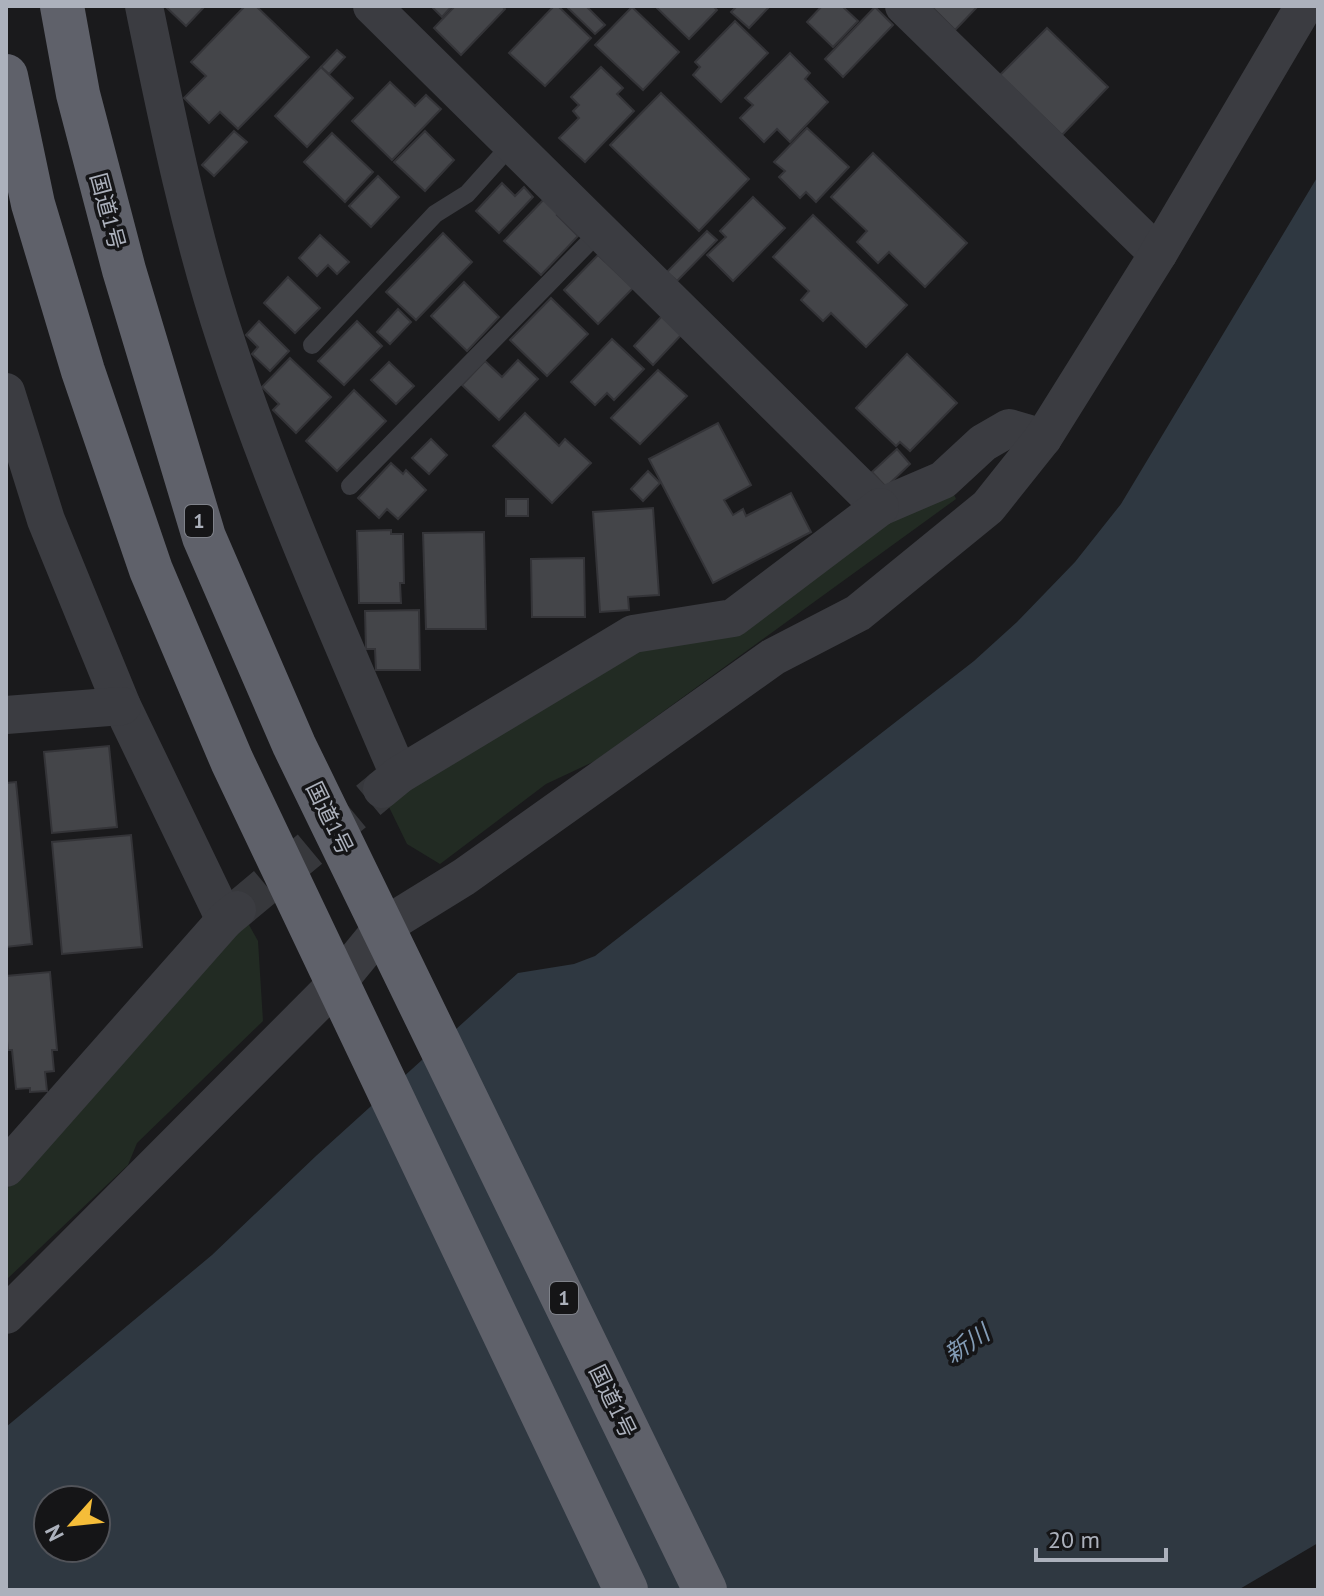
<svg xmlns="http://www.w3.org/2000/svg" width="1324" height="1596" viewBox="0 0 1324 1596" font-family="'PT Sans','Noto Sans JP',sans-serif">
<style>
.green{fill:#222b23}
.water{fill:#2f3841;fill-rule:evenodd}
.building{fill:#444549;stroke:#343438;stroke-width:2}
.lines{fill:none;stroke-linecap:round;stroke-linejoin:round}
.minor-tunnel{stroke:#37383c;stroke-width:38;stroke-dasharray:38 19;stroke-linecap:butt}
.service{stroke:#3b3c41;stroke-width:18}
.minor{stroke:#3b3c41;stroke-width:38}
.trunk{stroke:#5f616a;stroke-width:44}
.labels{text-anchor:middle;stroke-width:7;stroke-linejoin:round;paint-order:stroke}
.shield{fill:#151517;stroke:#7f828a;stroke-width:2}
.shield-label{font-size:20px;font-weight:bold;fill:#acb1bc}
.street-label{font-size:22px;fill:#acb1bc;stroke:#151517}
.water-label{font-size:24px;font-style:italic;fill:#849db7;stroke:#151517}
</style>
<rect width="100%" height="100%" fill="#1a1a1c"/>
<!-- green -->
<g class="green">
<polygon points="952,490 956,499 595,761 546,784 440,864 407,844 388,805 413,782 642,646"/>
<polygon points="244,916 258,941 263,1021 137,1143 128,1165 6,1280 6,1190"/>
</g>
<!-- water -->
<path class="water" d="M 1318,176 L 1318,1543 L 1238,1590 L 6,1590 L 6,1427 L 212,1255 L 316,1156 L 518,973 L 574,964 L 595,956 L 974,661 L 1017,622 L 1075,562 L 1121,504 ZM 48,1500 L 96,1500 L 96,1548 L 48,1548 Z"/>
<!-- building -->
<g class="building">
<polygon points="165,6 205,6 186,26"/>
<polygon points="245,6 256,6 309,57 238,129 220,112 209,123 184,98 206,76 191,62"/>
<polygon points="431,6 452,6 442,17"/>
<polygon points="455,6 502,6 505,9 461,55 434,28"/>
<polygon points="554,6 558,6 591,38 545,86 509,53"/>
<polygon points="566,6 586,6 605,25 595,34"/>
<polygon points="655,6 713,6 717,10 689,39"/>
<polygon points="737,6 770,6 749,28 731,12"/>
<polygon points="822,6 842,6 858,21 833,47 807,22"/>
<polygon points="931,6 978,6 955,30"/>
<polygon points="632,7 679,52 643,90 595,45"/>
<polygon points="875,7 893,25 843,77 825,59"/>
<polygon points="735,21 768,53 721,102 693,75 700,67 695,62"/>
<polygon points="1047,28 1108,87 1062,135 1000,75"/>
<polygon points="337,50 345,57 329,74 321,67"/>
<polygon points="790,53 810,73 805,79 828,102 790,142 777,129 764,142 740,118 753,105 745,98"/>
<polygon points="321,67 353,98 307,147 275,116"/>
<polygon points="601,67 623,88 617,94 634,111 585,162 559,138 579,118 573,111 579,105 571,97"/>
<polygon points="390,82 415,106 426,95 441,109 392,160 352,121"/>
<polygon points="661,93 749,179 699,231 610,145"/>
<polygon points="807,128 849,167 816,202 806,192 800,198 779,177 785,171 774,162"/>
<polygon points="234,131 247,142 214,176 202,165"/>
<polygon points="425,131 454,160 425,191 394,162"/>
<polygon points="332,133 373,172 345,202 304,162"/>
<polygon points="873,153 967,243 925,287 889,252 878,263 857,242 867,231 831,197"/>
<polygon points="378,176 399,197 371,227 349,206"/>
<polygon points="502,183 515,196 524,187 533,197 499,233 476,211"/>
<polygon points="548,195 563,210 557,215 578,236 541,275 504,241"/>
<polygon points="753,197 785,228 733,281 707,255 726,237 720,231"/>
<polygon points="813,215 907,305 866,347 831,313 823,321 801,300 809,291 773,257"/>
<polygon points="707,231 717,240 677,281 667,272"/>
<polygon points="443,233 472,262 416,320 386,292"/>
<polygon points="320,235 349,262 337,274 328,265 317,276 299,258"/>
<polygon points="598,255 633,288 598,324 564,290"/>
<polygon points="288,277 320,308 295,333 264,303"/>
<polygon points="464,282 499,317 467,351 431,316"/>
<polygon points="551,298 588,334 547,376 510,340"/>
<polygon points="398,309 411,322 390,344 377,332"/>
<polygon points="663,315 682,334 653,365 634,346"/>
<polygon points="259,321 289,351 270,371 252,354 258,347 246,335"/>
<polygon points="357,321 382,346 344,385 318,361"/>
<polygon points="612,339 644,369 614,400 607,393 595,405 571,382"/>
<polygon points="907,354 957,403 910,451 900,442 896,446 856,408"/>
<polygon points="290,358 331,397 296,433 273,410 279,404 262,387"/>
<polygon points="518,360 538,379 499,420 462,385 485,361 502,377"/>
<polygon points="389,362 414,386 396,404 371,380"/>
<polygon points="658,370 687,396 640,444 611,418"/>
<polygon points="354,390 386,421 337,471 306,441"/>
<polygon points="525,413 559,446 565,439 591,463 552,503 493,446"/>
<polygon points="718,423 751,485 724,500 733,515 743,509 746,516 791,493 811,532 713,583 649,459"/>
<polygon points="431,439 447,455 429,474 412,458"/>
<polygon points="897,449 910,464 886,487 872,472"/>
<polygon points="391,463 403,474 406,470 426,490 398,519 387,509 379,518 358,498"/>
<polygon points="648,471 660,483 643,501 631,489"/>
<rect x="506" y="499" width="22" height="17"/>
<polygon points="653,508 659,595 628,597 629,610 600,612 593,512"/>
<polygon points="391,530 391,534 403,534 404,583 400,583 401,603 359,603 357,531"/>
<polygon points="484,532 486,629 426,629 423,533"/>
<polygon points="584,558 585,617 532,617 531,559"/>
<polygon points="419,610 420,670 376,670 375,649 366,649 365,611"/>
<polygon points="109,746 117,827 52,833 44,752"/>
<polygon points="16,782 32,944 6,947 6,783"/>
<polygon points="131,835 142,947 62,954 52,842"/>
<polygon points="50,972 57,1050 52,1050 54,1071 45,1072 47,1091 30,1092 30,1088 16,1089 12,1050 8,1050 6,1032 6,976"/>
</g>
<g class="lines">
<!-- minor-tunnel -->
<polyline class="minor-tunnel" points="237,910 382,789"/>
<!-- service -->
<g class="service">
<polyline points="312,345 435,214 467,194 511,145"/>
<polyline points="350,486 599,232"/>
</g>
<!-- minor -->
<g class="minor">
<path d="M 144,6 C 167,118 190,232 226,341 C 274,489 338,632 399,775"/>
<polyline points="372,6 880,507 943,480 983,443 1009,428 1043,438"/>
<polyline points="904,6 1158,254"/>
<polyline points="6,392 46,520 122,706 225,920"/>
<polyline points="6,715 122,706"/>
<polyline points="382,789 399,775 633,634 733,618 880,507"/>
<polyline points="6,1168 225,920 237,910"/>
<polyline points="6,1315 338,982 383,927 464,877 773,657 858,613 988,507 1043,438 1158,254 1304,6"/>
</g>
<!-- trunk -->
<g class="trunk">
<polyline points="62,6 78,94 124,270 204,537 294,745 705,1590"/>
<polyline points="6,76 33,204 83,371 151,570 232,761 626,1590"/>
</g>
</g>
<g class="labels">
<!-- shield labels -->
<g class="shield">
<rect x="185" y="505" width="28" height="32" rx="6"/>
<rect x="550" y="1282" width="28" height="32" rx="6"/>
</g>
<g class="shield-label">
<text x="199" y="528">1</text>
<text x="564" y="1305">1</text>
</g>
<!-- street labels -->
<g class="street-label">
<text transform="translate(108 211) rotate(75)" y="8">国道1号</text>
<text transform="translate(330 818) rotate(64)" y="8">国道1号</text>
<text transform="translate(613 1401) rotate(64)" y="8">国道1号</text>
</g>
<!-- water labels -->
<g class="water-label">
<text transform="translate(967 1344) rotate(-34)" y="8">新川</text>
</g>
</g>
<!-- border -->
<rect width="1324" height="1596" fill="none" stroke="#acb1bc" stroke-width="16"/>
<!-- north arrow -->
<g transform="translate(72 1524) rotate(243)"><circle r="38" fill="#151517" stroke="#515359" stroke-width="2"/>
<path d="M0-6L14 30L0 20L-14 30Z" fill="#f5bd39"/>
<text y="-12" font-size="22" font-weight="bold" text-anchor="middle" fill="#acb1bc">N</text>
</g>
<!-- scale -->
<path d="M1036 1548v12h130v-12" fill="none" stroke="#acb1bc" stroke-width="4"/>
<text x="1048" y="1548" font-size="24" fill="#acb1bc" stroke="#151517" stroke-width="6" paint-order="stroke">20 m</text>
</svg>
